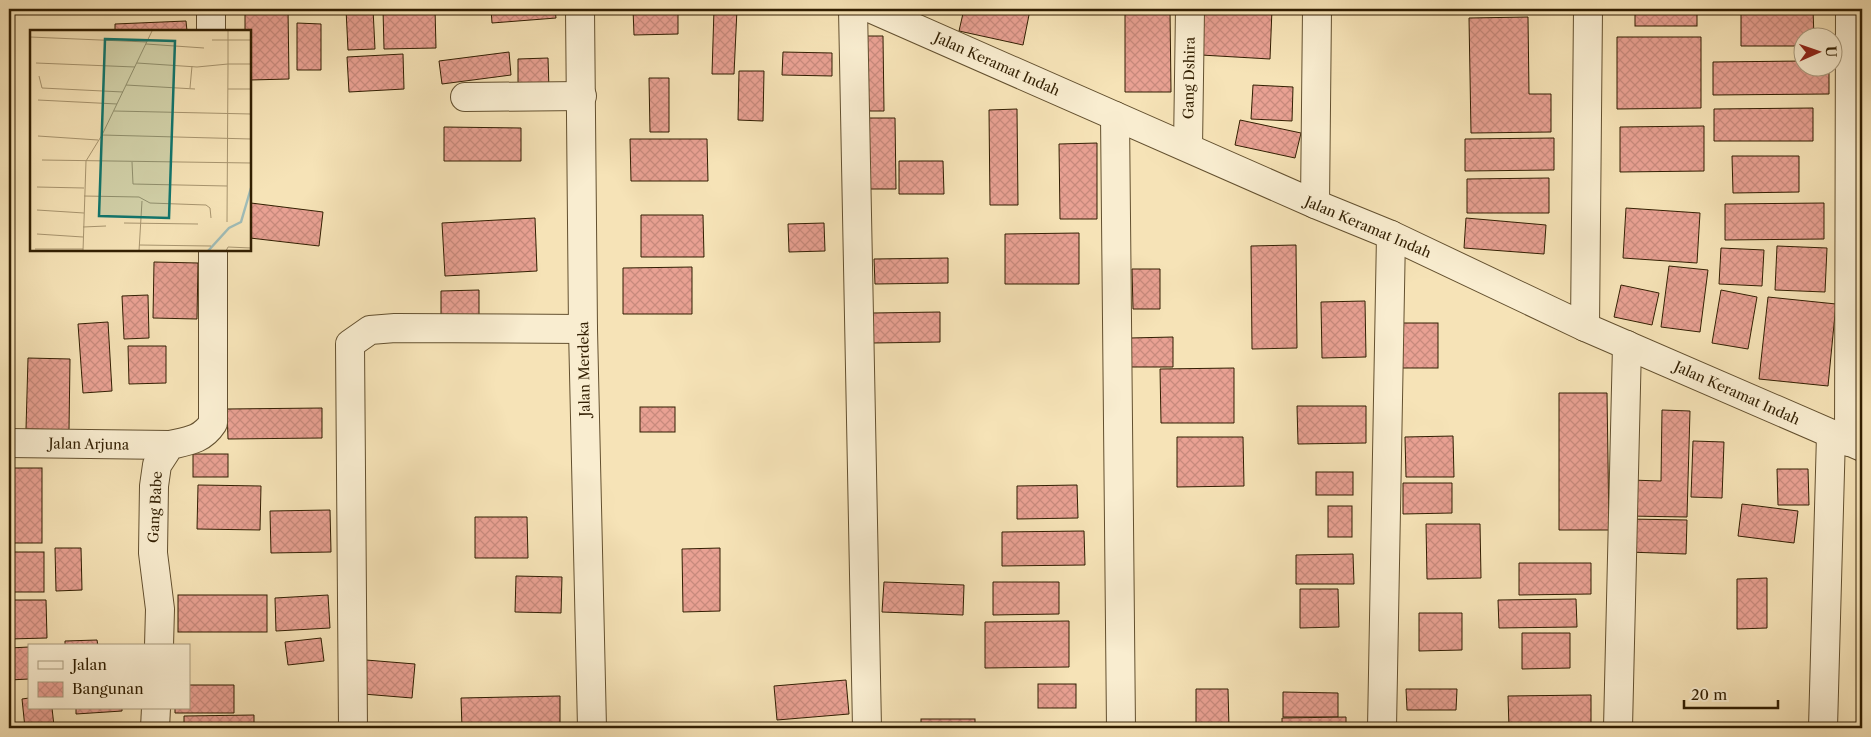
<svg xmlns="http://www.w3.org/2000/svg" width="1871" height="737" viewBox="0 0 1871 737" font-family="'Libre Caslon Text',serif">
<style>
.building{fill:url(#building-cross-hatch);stroke:#321f02}
.lines{fill:none;stroke-linecap:round;stroke-linejoin:round}
.street-casing{stroke:#63502f;stroke-width:30}
.street{stroke:#f9edd0;stroke-width:28}
.labels{text-anchor:middle;stroke-width:4;stroke-linejoin:round;paint-order:stroke}
.street-label{font-size:14px;fill:#321f02;stroke:#f9edd0}
.inset-river{fill:none;stroke:#a0bcb7;stroke-width:2.5}
.inset-road{fill:none;stroke:#a8956f;stroke-width:1}
.view{fill:#0f766e;fill-opacity:0.15;stroke:#0f766e;stroke-width:2.5}
.inset-edge{fill:none;stroke:#321f02;stroke-width:2.5}
</style>
<defs>
<pattern id="building-cross-hatch" width="8" height="8" patternUnits="userSpaceOnUse" patternTransform="scale(1.25)"><rect width="8" height="8" fill="#e9a193"/><path d="M0 0l8 8M0 8l8-8" fill="none" stroke="#c88a7d"/></pattern>
</defs>
<rect width="100%" height="100%" fill="#f6e3b7"/>
<filter id="stains"><feTurbulence type="fractalNoise" baseFrequency=".004" numOctaves="4"/><feColorMatrix values="0 0 0 0 .2 0 0 0 0 .09 0 0 0 0 .02 0 0 0 .5 -.17"/></filter>
<radialGradient id="worn" r=".72"><stop offset=".6" stop-color="#630" stop-opacity="0"/><stop offset="1" stop-color="#630" stop-opacity=".3"/></radialGradient>
<!-- building -->
<g class="building">
<polygon points="245,9 288,9 289,79 250,80 250,31 245,31"/>
<polygon points="346,9 373,9 375,49 348,50"/>
<polygon points="383,9 435,9 436,48 384,49"/>
<polygon points="445,9 486,9 486,13 445,14"/>
<polygon points="491,9 555,9 556,18 492,23"/>
<polygon points="633,9 678,9 678,34 634,35"/>
<polygon points="714,9 737,9 734,74 712,74"/>
<polygon points="964,9 1030,10 1023,45 959,31"/>
<polygon points="1203,9 1272,9 1270,59 1201,55"/>
<rect x="1635" y="9" width="62" height="17"/>
<polygon points="1741,9 1813,9 1814,38 1804,38 1804,46 1741,46"/>
<polygon points="1170,10 1171,92 1125,92 1125,11"/>
<polygon points="1528,17 1529,94 1551,94 1551,132 1471,133 1469,18"/>
<polygon points="186,21 187,31 115,31 115,24"/>
<polygon points="297,23 321,24 321,70 297,70"/>
<polygon points="859,36 883,36 884,111 860,111"/>
<polygon points="1617,37 1701,37 1701,108 1617,109"/>
<polygon points="509,52 511,75 442,84 439,61"/>
<polygon points="783,52 832,53 832,76 782,75"/>
<polygon points="403,54 404,89 349,92 347,57"/>
<polygon points="548,58 549,90 518,90 518,59"/>
<polygon points="1804,61 1804,68 1829,68 1829,94 1713,95 1713,62"/>
<polygon points="739,71 764,71 763,121 738,120"/>
<polygon points="649,78 669,78 669,132 650,132"/>
<polygon points="1253,85 1293,87 1292,121 1251,119"/>
<polygon points="1813,108 1813,141 1714,141 1714,109"/>
<polygon points="1017,109 1018,205 990,205 989,110"/>
<polygon points="861,118 895,118 896,189 862,189"/>
<polygon points="1240,120 1301,133 1295,158 1235,145"/>
<polygon points="1704,126 1704,171 1620,172 1620,127"/>
<polygon points="444,127 521,128 521,161 444,161"/>
<polygon points="1554,138 1554,170 1465,171 1465,139"/>
<polygon points="630,139 707,139 708,181 631,181"/>
<polygon points="1097,143 1097,219 1060,219 1059,144"/>
<polygon points="1732,156 1799,156 1799,192 1733,193"/>
<polygon points="899,161 943,161 944,194 899,194"/>
<polygon points="1549,178 1549,213 1467,213 1467,179"/>
<polygon points="251,203 323,212 319,246 250,238"/>
<polygon points="1824,203 1824,239 1725,240 1725,204"/>
<polygon points="1626,208 1700,213 1697,263 1623,258"/>
<polygon points="641,215 703,215 704,257 641,257"/>
<polygon points="535,218 537,271 445,276 442,223"/>
<polygon points="1466,218 1546,225 1544,254 1464,248"/>
<polygon points="824,223 825,251 789,252 788,224"/>
<polygon points="1079,233 1079,284 1005,284 1005,234"/>
<polygon points="1296,245 1297,348 1252,349 1251,246"/>
<polygon points="1777,246 1827,248 1825,292 1775,290"/>
<polygon points="1721,248 1764,250 1762,286 1719,284"/>
<polygon points="948,258 948,283 875,284 874,259"/>
<polygon points="154,262 198,263 197,319 153,318"/>
<polygon points="1669,266 1708,270 1700,332 1661,327"/>
<polygon points="692,267 692,314 623,314 623,268"/>
<polygon points="1132,269 1160,269 1160,309 1133,309"/>
<polygon points="1621,285 1659,293 1652,325 1614,317"/>
<polygon points="479,290 479,319 441,319 441,291"/>
<polygon points="1721,290 1757,297 1748,349 1712,343"/>
<polygon points="148,295 149,338 124,339 122,296"/>
<polygon points="1768,297 1836,304 1828,386 1759,379"/>
<polygon points="1365,301 1366,357 1322,358 1321,302"/>
<polygon points="940,312 940,342 873,343 873,313"/>
<polygon points="108,322 112,391 83,393 78,324"/>
<rect x="1396" y="323" width="42" height="45"/>
<polygon points="1173,337 1173,367 1130,367 1130,338"/>
<polygon points="128,346 166,346 166,383 129,384"/>
<polygon points="28,358 70,359 69,430 26,429"/>
<polygon points="1234,368 1234,423 1161,423 1160,369"/>
<polygon points="1559,393 1607,393 1609,530 1559,530"/>
<polygon points="1297,406 1366,406 1366,443 1298,444"/>
<rect x="640" y="407" width="35" height="25"/>
<polygon points="322,408 322,438 228,439 227,409"/>
<polygon points="1662,410 1690,411 1687,517 1629,516 1630,480 1661,481"/>
<polygon points="1453,436 1454,477 1406,477 1405,437"/>
<polygon points="1177,437 1243,437 1244,486 1177,487"/>
<polygon points="1693,441 1724,442 1722,498 1691,497"/>
<rect x="193" y="454" width="35" height="23"/>
<rect x="9" y="468" width="33" height="75"/>
<polygon points="1777,469 1808,469 1809,505 1778,505"/>
<rect x="1316" y="472" width="37" height="23"/>
<polygon points="1403,483 1452,483 1452,513 1403,514"/>
<polygon points="198,485 261,486 260,530 197,529"/>
<polygon points="1077,485 1078,518 1017,519 1017,486"/>
<polygon points="1742,504 1798,511 1794,543 1738,536"/>
<rect x="1328" y="506" width="24" height="31"/>
<polygon points="330,510 331,552 271,553 270,511"/>
<polygon points="475,517 527,517 528,558 475,558"/>
<polygon points="1628,519 1687,520 1686,554 1627,552"/>
<polygon points="1426,524 1480,524 1481,578 1427,579"/>
<polygon points="1084,531 1085,565 1002,566 1002,532"/>
<polygon points="55,548 81,548 82,590 56,591"/>
<polygon points="720,548 720,611 683,612 682,549"/>
<rect x="9" y="552" width="35" height="40"/>
<polygon points="1353,554 1354,584 1296,584 1296,555"/>
<polygon points="1519,563 1591,563 1591,594 1519,595"/>
<polygon points="516,576 562,577 561,613 515,612"/>
<polygon points="1767,578 1767,628 1737,629 1737,579"/>
<polygon points="884,582 964,585 963,615 882,612"/>
<polygon points="993,582 1059,582 1059,614 993,615"/>
<polygon points="1300,589 1338,589 1339,627 1300,628"/>
<rect x="178" y="595" width="89" height="37"/>
<polygon points="328,595 330,628 276,631 275,598"/>
<polygon points="1576,599 1577,627 1499,628 1498,600"/>
<polygon points="9,600 46,600 47,638 9,639"/>
<polygon points="1419,613 1462,613 1462,650 1419,651"/>
<polygon points="1069,621 1069,667 985,668 985,622"/>
<polygon points="1522,633 1570,633 1570,668 1522,669"/>
<polygon points="321,638 324,661 288,665 285,642"/>
<polygon points="97,640 98,646 65,646 65,641"/>
<polygon points="29,647 29,679 9,680 9,648"/>
<polygon points="366,660 415,664 412,698 363,694"/>
<polygon points="846,680 849,714 777,720 774,686"/>
<rect x="1038" y="684" width="38" height="24"/>
<polygon points="189,685 234,685 234,713 175,713 175,708 189,708"/>
<polygon points="1196,689 1228,689 1229,728 1196,728"/>
<polygon points="1406,689 1457,689 1456,710 1407,710"/>
<polygon points="1283,692 1338,693 1338,717 1283,717"/>
<polygon points="1591,695 1591,728 1509,728 1508,696"/>
<polygon points="560,696 560,728 462,728 461,698"/>
<polygon points="29,698 29,708 52,708 54,726 25,728 22,699"/>
<polygon points="76,708 122,708 122,711 76,714"/>
<polygon points="254,715 254,728 184,728 184,716"/>
<polygon points="1346,717 1346,728 1282,728 1282,718"/>
<rect x="921" y="719" width="54" height="9"/>
</g>
<g class="lines">
<!-- street casing -->
<g class="street-casing">
<g id="street">
<polyline points="211,9 211,31"/>
<polyline points="580,9 583,329 592,728"/>
<polyline points="853,9 867,728"/>
<polyline points="872,9 1315,204 1391,235 1585,327 1862,447"/>
<polyline points="465,97 582,96"/>
<polyline points="1115,116 1121,728"/>
<polyline points="1188,147 1190,9"/>
<polyline points="1315,204 1317,9"/>
<polyline points="1585,327 1588,9"/>
<polyline points="1849,442 1850,9"/>
<polyline points="9,443 170,445"/>
<path d="M 159,646 L 160,609 L 153,553 L 154,486 L 157,465 L 170,445 C 188,441 202,440 213,423 L 213,250"/>
<polyline points="155,728 156,708"/>
<polyline points="353,728 350,344 370,330 395,328 583,329"/>
<polyline points="1382,728 1391,235"/>
<polyline points="1618,728 1627,345"/>
<polyline points="1823,728 1831,435"/>
</g>
</g>
<!-- street -->
<use href="#street" class="street"/>
</g>
<g class="labels">
<!-- street labels -->
<g class="street-label">
<text transform="translate(997 64) rotate(24)" y="5">Jalan Keramat Indah</text>
<text transform="translate(1189 78) rotate(-89)" y="5">Gang Dshira</text>
<text transform="translate(1368 227) rotate(23)" y="5">Jalan Keramat Indah</text>
<text transform="translate(584 369) rotate(-91)" y="5">Jalan Merdeka</text>
<text transform="translate(1737 393) rotate(24)" y="5">Jalan Keramat Indah</text>
<text transform="translate(89 444) rotate(1)" y="5">Jalan Arjuna</text>
<text transform="translate(155 507) rotate(-87)" y="5">Gang Babe</text>
</g>
</g>
<!-- overview -->
<g transform="translate(30 30)">
<rect width="221" height="221" fill="#f6e3b7"/>
<path class="inset-river" d="M 178,221 L 199,198 L 211,192 L 221,158"/>
<path class="inset-road" d="M 0,7 L 117,12M 182,10 L 221,10M 116,14 L 174,18M 6,33 L 105,37M 107,33 L 167,37 L 198,34 L 198,1M 9,46 L 12,58 L 93,62M 96,55 L 165,59M 160,58 L 162,36M 198,59 L 221,59M 8,70 L 87,74M 84,81 L 221,84M 72,105 L 221,109M 8,106 L 68,110M 12,130 L 221,133M 102,132 L 103,154 L 197,156M 7,157 L 54,158M 54,166 L 109,167 L 120,173 L 176,175 L 180,178 L 181,188M 7,180 L 54,183M 197,192 L 198,34 L 221,34M 94,193 L 168,194M 53,197 L 76,196M 7,204 L 53,207M 109,215 L 181,216M 5,219 L 53,219M 53,221 L 56,131 L 72,105 L 122,1M 109,221 L 112,171M 196,221 L 198,217 L 221,218"/>
<path class="view" d="M 75,9 L 145,11 L 139,188 L 69,186 Z"/>
<rect width="221" height="221" class="inset-edge"/>
</g>
<!-- margin -->
<rect width="1871" height="737" fill="none" stroke="#f6e3b7" stroke-width="30"/>
<rect x="10" y="10" width="1851" height="717" fill="none" stroke="#321f02" stroke-width="2.5"/>
<rect x="15" y="15" width="1841" height="707" fill="none" stroke="#321f02"/>
<!-- legend -->
<rect x="28" y="644" width="162" height="65" fill="#f9edd0" stroke="#a99b7e"/>
<rect x="38" y="661" width="25" height="8" fill="#f9edd0" stroke="#a99b7e"/>
<text x="72" y="670" font-size="15" fill="#321f02">Jalan</text>
<rect x="38" y="682" width="25" height="15" fill="url(#building-cross-hatch)" stroke="#a99b7e"/>
<text x="72" y="694" font-size="15" fill="#321f02">Bangunan</text>
<!-- north arrow -->
<g transform="translate(1818 52) rotate(88)"><circle r="24" fill="#f9edd0" stroke="#a99b7e"/>
<path d="M0-4L9 19L0 12L-9 19Z" fill="#8f2418"/>
<text y="-8" font-size="14" font-weight="bold" text-anchor="middle" fill="#321f02">U</text>
</g>
<!-- scale -->
<path d="M1684 700v8h94v-8" fill="none" stroke="#321f02" stroke-width="2.5"/>
<text x="1691" y="700" font-size="15" fill="#321f02" stroke="#f9edd0" stroke-width="4" paint-order="stroke">20 m</text>
<rect width="100%" height="100%" filter="url(#stains)"/>
<rect width="100%" height="100%" fill="url(#worn)"/>
</svg>
